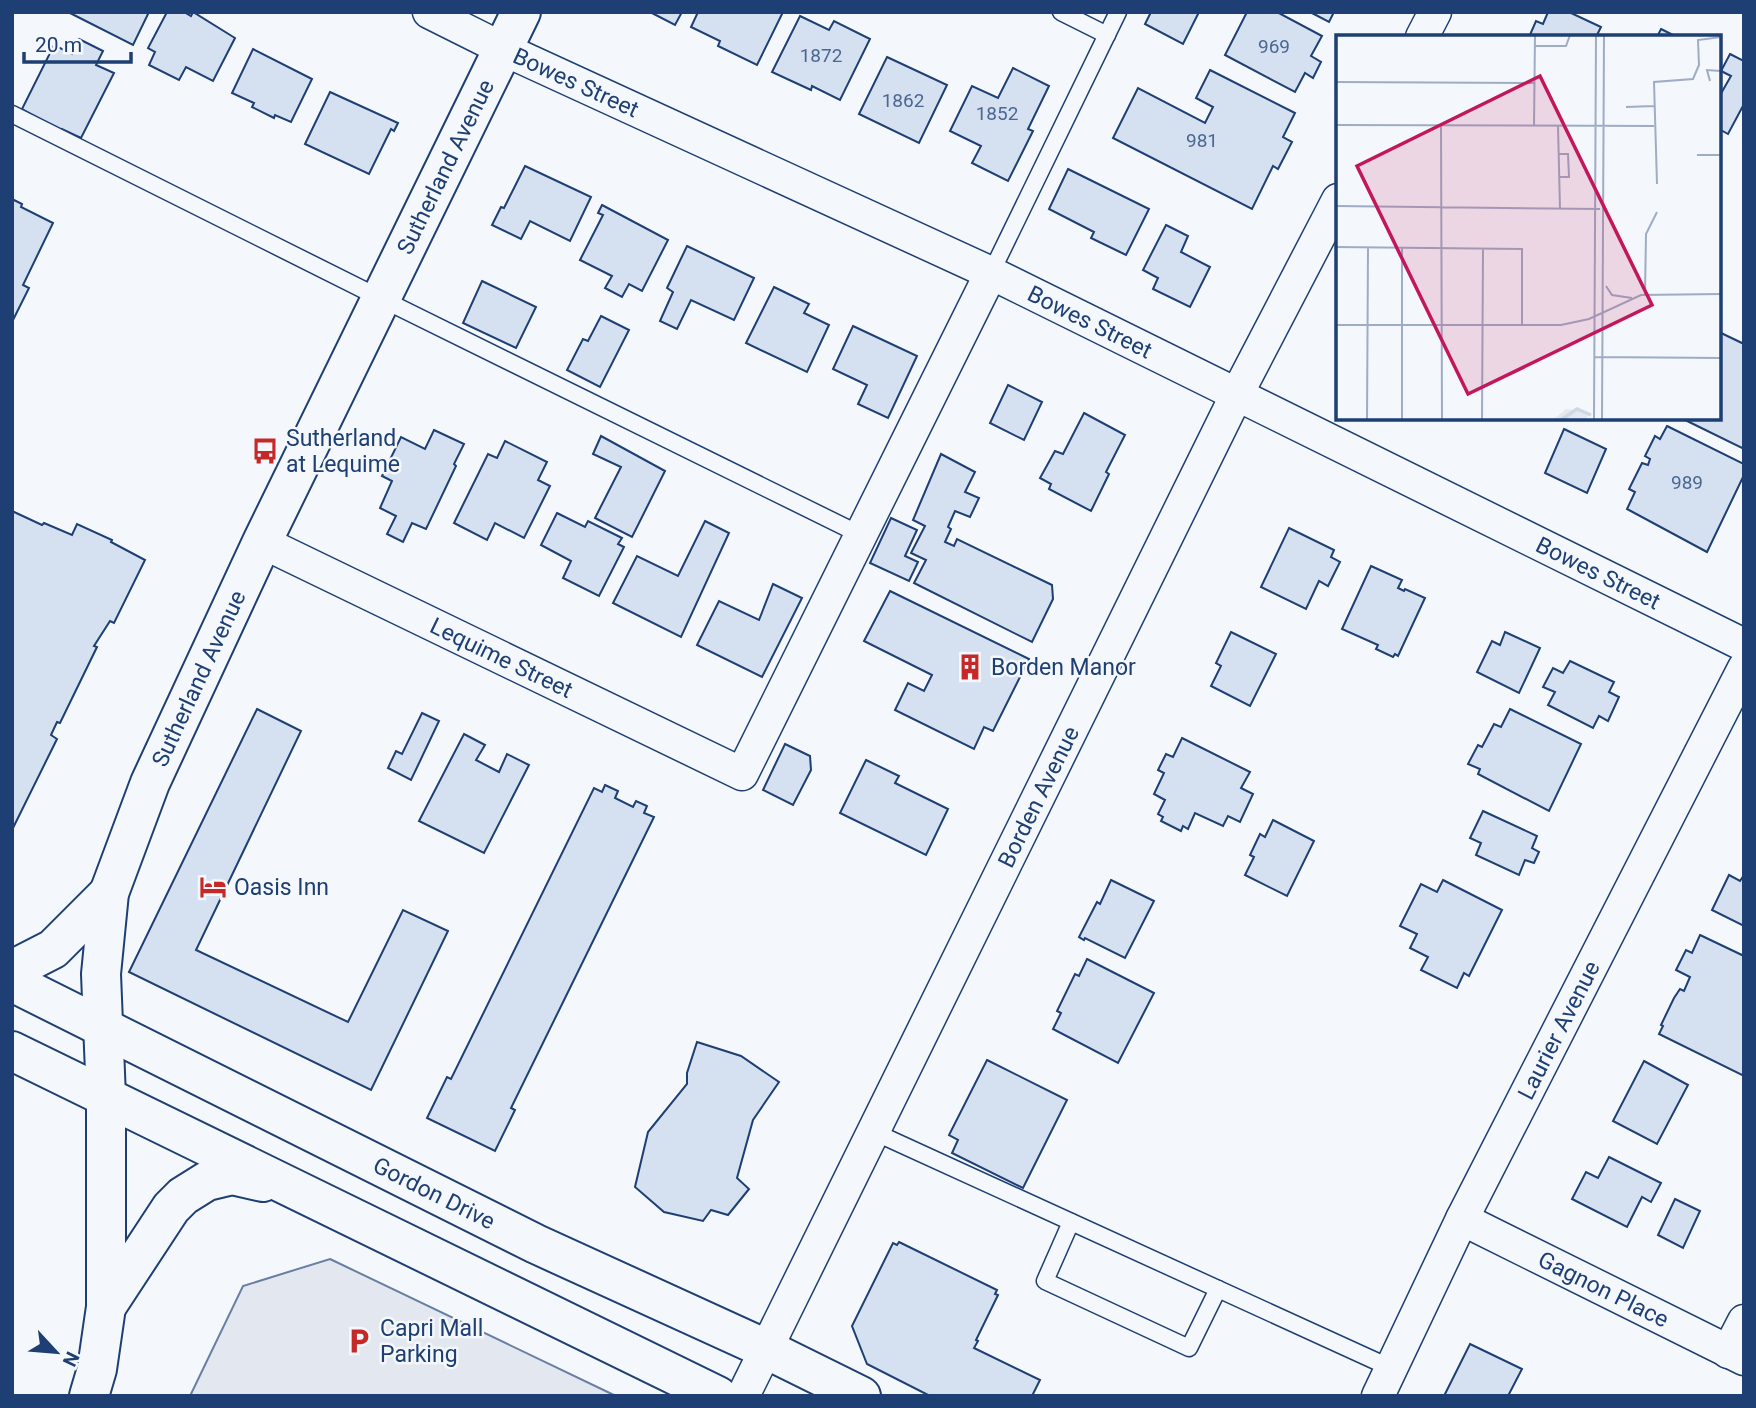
<svg xmlns="http://www.w3.org/2000/svg" width="1756" height="1408" viewBox="0 0 1756 1408" font-family="Roboto,sans-serif">
<style>
.parking{fill:#e3e8f0;stroke:#687fa3;stroke-width:2}
.building{fill:#d5e0f0;stroke:#1d3f73;stroke-width:2}
.lines{fill:none;stroke-linecap:round;stroke-linejoin:round}
.service-casing{stroke:#1d3f73;stroke-width:19}
.minor-casing{stroke:#1d3f73;stroke-width:35}
.tertiary-casing{stroke:#1d3f73;stroke-width:42}
.secondary-casing{stroke:#1d3f73;stroke-width:42}
.service{stroke:#f4f7fb;stroke-width:16}
.minor{stroke:#f4f7fb;stroke-width:32}
.tertiary{stroke:#f4f7fb;stroke-width:38}
.secondary{stroke:#f4f7fb;stroke-width:38}
.labels{text-anchor:middle;stroke-width:5;stroke-linejoin:round;paint-order:stroke}
.number-label{font-size:19px;fill:#4b6792}
.street-label{font-size:23px;fill:#1d3f73;stroke:#f4f7fb}
.poi-label{font-size:23px;fill:#1d3f73;stroke:#f4f7fb;text-anchor:start}
.inset-river{fill:none;stroke:#cfd7e4;stroke-width:3.5}
.inset-road{fill:none;stroke:#9eadc5;stroke-width:2}
.view{fill:#c2185b;fill-opacity:0.15;stroke:#c2185b;stroke-width:3.5}
.inset-edge{fill:none;stroke:#1d3f73;stroke-width:3.5}
</style>
<rect width="100%" height="100%" fill="#f4f7fb"/>
<!-- parking -->
<polygon class="parking" points="330,1259 616,1396 190,1396 243,1286"/>
<!-- building -->
<g class="building">
<polygon points="68,12 149,12 133,45"/>
<polygon points="167,12 184,12 191,16 193,12 235,38 213,81 186,67 179,80 149,65 155,52 148,48"/>
<polygon points="650,12 682,12 675,25"/>
<polygon points="698,12 783,12 757,65 718,46 720,41 691,27"/>
<polygon points="1151,12 1199,12 1183,44 1145,24"/>
<polygon points="1247,12 1277,12 1322,36 1311,56 1321,62 1313,78 1305,73 1295,92 1225,55"/>
<polygon points="1310,12 1334,12 1329,22"/>
<polygon points="1548,12 1569,12 1601,27 1596,37 1529,37 1536,21 1543,24"/>
<polygon points="800,16 829,30 834,21 870,39 840,100 812,86 811,90 772,72"/>
<polygon points="1661,29 1677,37 1657,37"/>
<polygon points="79,39 103,51 96,65 114,73 81,138 62,129 61,131 22,109 54,45 72,54"/>
<polygon points="253,49 312,79 291,122 275,115 274,118 252,107 254,103 232,93"/>
<polygon points="1730,54 1744,61 1744,104 1728,134 1719,129 1719,97 1731,76 1721,71"/>
<polygon points="887,57 947,85 919,143 859,114"/>
<polygon points="1013,68 1049,86 1028,129 1033,131 1008,181 972,163 981,146 950,131 972,86 998,98"/>
<polygon points="1210,70 1295,113 1283,137 1292,142 1278,169 1273,166 1252,209 1113,138 1138,88 1205,123 1213,107 1196,98"/>
<polygon points="330,92 398,123 394,131 391,129 369,174 305,144"/>
<polygon points="525,166 591,197 570,241 530,221 521,239 492,225 501,207 504,208"/>
<polygon points="1068,169 1149,209 1126,255 1091,238 1094,232 1049,209"/>
<polygon points="12,199 22,204 21,207 53,223 23,285 29,288 12,322"/>
<polygon points="602,205 668,240 642,291 629,284 622,297 605,288 612,276 580,260 603,215 598,213"/>
<polygon points="1166,225 1188,236 1181,252 1210,267 1190,307 1153,289 1158,278 1143,270"/>
<polygon points="687,246 754,278 734,320 691,300 677,329 660,321 673,292 667,288"/>
<polygon points="482,281 536,307 516,348 463,323"/>
<polygon points="774,287 809,304 804,313 829,325 807,372 746,343"/>
<polygon points="601,316 629,330 600,387 567,370 583,339 588,341"/>
<polygon points="853,326 917,356 888,418 858,404 867,385 833,369"/>
<polygon points="1719,332 1744,344 1744,449 1681,418 1719,418"/>
<polygon points="1008,385 1042,402 1024,440 990,423"/>
<polygon points="1084,413 1125,435 1106,472 1109,474 1091,511 1049,489 1051,484 1040,478 1055,451 1063,454"/>
<polygon points="1667,426 1744,464 1744,475 1707,552 1627,509 1635,492 1629,489 1642,463 1648,465 1650,459 1645,456 1655,436 1660,439"/>
<polygon points="1564,429 1606,449 1587,493 1545,473"/>
<polygon points="434,430 464,444 454,464 456,466 426,529 412,523 403,542 387,534 396,516 380,508 392,481 382,476 401,437 425,449"/>
<polygon points="601,436 665,471 632,537 595,518 621,467 593,454"/>
<polygon points="505,441 547,462 538,480 550,486 524,538 495,523 487,540 454,523 488,454 497,458"/>
<polygon points="941,454 975,472 965,492 979,498 970,517 955,511 948,527 951,529 945,542 954,546 957,539 1052,585 1053,599 1032,642 914,583 926,560 911,553 925,526 913,520"/>
<polygon points="12,511 42,525 44,523 72,535 77,524 112,540 111,542 145,560 114,623 110,621 94,646 97,647 60,723 57,722 51,735 57,739 12,830"/>
<polygon points="557,513 585,527 588,521 622,538 618,544 624,547 599,596 563,578 571,561 541,545"/>
<polygon points="891,518 917,530 905,556 918,562 909,581 870,563"/>
<polygon points="705,521 729,533 681,637 613,603 637,556 678,576"/>
<polygon points="1289,528 1334,550 1331,557 1340,562 1328,586 1319,581 1306,609 1261,587"/>
<polygon points="1371,566 1402,580 1398,588 1404,591 1405,589 1425,598 1398,656 1395,654 1393,657 1376,649 1378,645 1342,629"/>
<polygon points="773,584 802,598 762,677 697,645 719,601 759,620"/>
<polygon points="890,591 1029,659 993,731 984,727 974,749 895,710 908,683 924,691 932,675 864,641"/>
<polygon points="1231,632 1276,654 1250,706 1211,686 1221,666 1216,663"/>
<polygon points="1505,632 1540,648 1519,693 1477,672 1492,641 1500,645"/>
<polygon points="1570,661 1614,682 1609,692 1619,697 1608,721 1599,716 1593,728 1548,705 1555,692 1543,687 1553,668 1563,673"/>
<polygon points="257,709 301,731 196,950 348,1022 403,910 448,931 371,1090 129,972"/>
<polygon points="1510,709 1581,744 1549,811 1478,774 1480,769 1468,764 1478,745 1482,747 1494,724 1501,727"/>
<polygon points="422,713 439,721 411,780 388,768 396,751 402,754"/>
<polygon points="464,734 485,745 476,760 499,772 507,754 529,765 484,853 419,821"/>
<polygon points="1182,738 1250,772 1241,788 1253,794 1240,822 1228,816 1223,826 1195,813 1188,829 1183,826 1181,831 1161,821 1163,817 1158,814 1165,800 1154,794 1164,773 1158,770 1166,754 1173,757"/>
<polygon points="785,744 810,756 811,770 793,805 763,790"/>
<polygon points="866,760 899,776 895,783 948,809 926,855 840,813"/>
<polygon points="605,785 618,791 615,798 633,807 636,801 647,806 644,813 654,817 511,1108 515,1110 495,1151 427,1118 447,1077 451,1079 594,788 602,792"/>
<polygon points="1483,811 1537,836 1532,848 1539,852 1534,863 1525,860 1519,875 1476,855 1481,843 1470,838"/>
<polygon points="1273,820 1314,841 1287,896 1245,875 1254,857 1250,855 1260,834 1265,837"/>
<polygon points="1744,875 1744,926 1712,910 1729,875 1740,881"/>
<polygon points="1111,880 1154,901 1125,958 1085,938 1084,940 1079,937 1097,902 1100,904"/>
<polygon points="1443,880 1502,910 1469,976 1464,973 1457,988 1421,970 1428,957 1410,948 1417,934 1400,926 1421,884 1437,892"/>
<polygon points="1700,935 1744,956 1744,1076 1659,1034 1663,1026 1661,1025 1674,998 1680,989 1684,991 1690,977 1676,970 1686,950 1692,953"/>
<polygon points="1087,959 1154,993 1118,1063 1053,1029 1061,1013 1057,1011 1075,974 1079,976"/>
<polygon points="697,1042 741,1056 779,1082 753,1120 737,1178 749,1189 728,1215 711,1210 703,1221 664,1212 635,1187 648,1132 687,1084 687,1073"/>
<polygon points="987,1060 1067,1100 1023,1188 952,1153 958,1140 949,1135"/>
<polygon points="1644,1061 1688,1085 1657,1144 1613,1121"/>
<polygon points="1609,1157 1661,1183 1651,1202 1642,1197 1627,1227 1572,1199 1586,1172 1598,1178"/>
<polygon points="1675,1199 1700,1211 1683,1248 1658,1235"/>
<polygon points="899,1242 997,1290 995,1294 998,1295 976,1340 978,1341 974,1348 1040,1380 1032,1396 930,1396 867,1364 852,1326 893,1243 897,1245"/>
<polygon points="1470,1344 1522,1369 1508,1396 1444,1396"/>
</g>
<g class="lines">
<!-- service casing -->
<g class="service-casing">
<g id="service">
<polyline points="1061,12 1107,35"/>
<polyline points="12,114 382,299 861,535"/>
<polyline points="991,273 1118,12"/>
<polyline points="872,1131 1391,1368"/>
<polyline points="1071,1222 1045,1281 1189,1348 1218,1289"/>
</g>
</g>
<!-- minor casing -->
<g class="minor-casing">
<g id="minor">
<path id="s1" d="M 429,12 L 503,49 L 991,273 L 1744,645"/>
<polyline points="1422,37 1435,12"/>
<path id="s2" d="M 262,542 L 742,774 L 991,273"/>
<path id="s3" d="M 1462,1219 L 1744,1359"/>
<polyline points="1728,1352 1744,1321"/>
<path id="s4" d="M 743,1396 L 1237,394 L 1338,200"/>
<path id="s5" d="M 1378,1396 L 1462,1219 L 1744,668"/>
</g>
</g>
<!-- tertiary casing -->
<g class="tertiary-casing">
<g id="tertiary">
<path id="s6" d="M 89,1396 L 97,1369 L 106,1307 L 106,1097 L 101,974 L 109,893 L 150,783 L 262,542 L 521,12"/>
</g>
</g>
<!-- secondary casing -->
<g class="secondary-casing">
<g id="secondary">
<polyline points="12,970 53,949 109,893"/>
<path id="s7" d="M 12,982 L 536,1244 L 766,1349 L 861,1396"/>
<polyline points="12,1051 718,1396"/>
<polyline points="106,1307 171,1208 183,1196 207,1181 232,1175 263,1182"/>
</g>
</g>
<!-- service -->
<use href="#service" class="service"/>
<!-- minor -->
<use href="#minor" class="minor"/>
<!-- tertiary -->
<use href="#tertiary" class="tertiary"/>
<!-- secondary -->
<use href="#secondary" class="secondary"/>
</g>
<!-- icons -->
<defs>
<g id="bus-bare" transform="scale(2.1)"><path d="M-5-6H5V4H4V6H2V4H-2V6H-4V4H-5ZM-3.5-4V0h7V-4ZM-3.5 1.2v1.5H-2V1.2ZM2 1.2v1.5H3.5V1.2Z" fill="#c62828" stroke="#f4f7fb" stroke-width="2.5" paint-order="stroke"/></g>
<g id="building-bare" transform="scale(2.1)"><path d="M-4-6H4V6H1V3H-1V6H-4ZM-2.5-4.3h1.7v1.8h-1.7ZM.8-4.3h1.7v1.8H.8ZM-2.5-1h1.7V.8h-1.7ZM.8-1h1.7V.8H.8Z" fill="#c62828" stroke="#f4f7fb" stroke-width="2.5" paint-order="stroke"/></g>
<g id="hotel-bare" transform="scale(2.1)"><path d="M-6-4.5h1.5V1H6V5H4.5V3h-9V5H-6ZM-4 0a1.8 1.8 0 1 1 3.6 0ZM.5 0V-2.5h3Q6-2.5 6 0Z" fill="#c62828" stroke="#f4f7fb" stroke-width="2.5" paint-order="stroke"/></g>
<g id="parking-bare" transform="scale(2.1)"><path d="M-3.5-5.5H1a3.5 3.5 0 0 1 0 7H-1V5.5H-3.5ZM-1-3.4V-.6H.8a1.4 1.4 0 0 0 0-2.8Z" fill="#c62828" stroke="#f4f7fb" stroke-width="2.5" paint-order="stroke"/></g>
</defs>
<g fill-rule="evenodd">
<use href="#bus-bare" x="265" y="451"/>
<use href="#building-bare" x="970" y="667"/>
<use href="#hotel-bare" x="213" y="887"/>
<use href="#parking-bare" x="359" y="1341"/>
</g>
<g class="labels">
<!-- number labels -->
<g class="number-label">
<text x="1274" y="53">969</text>
<text x="821" y="62">1872</text>
<text x="903" y="107">1862</text>
<text x="997" y="120">1852</text>
<text x="1202" y="147">981</text>
<text x="1687" y="489">989</text>
</g>
<!-- street labels -->
<g class="street-label">
<text dy="8" stroke="none"><textPath href="#s1" startOffset="163">Bowes Street</textPath></text>
<text dy="8" stroke="none"><textPath href="#s6" startOffset="1306">Sutherland Avenue</textPath></text>
<text dy="8" stroke="none"><textPath href="#s1" startOffset="730">Bowes Street</textPath></text>
<text dy="8" stroke="none"><textPath href="#s1" startOffset="1297">Bowes Street</textPath></text>
<text dy="8" stroke="none"><textPath href="#s2" startOffset="266">Lequime Street</textPath></text>
<text dy="8" stroke="none"><textPath href="#s6" startOffset="738">Sutherland Avenue</textPath></text>
<text dy="8" stroke="none"><textPath href="#s4" startOffset="668">Borden Avenue</textPath></text>
<text dy="8" stroke="none"><textPath href="#s5" startOffset="408">Laurier Avenue</textPath></text>
<text dy="8" stroke="none"><textPath href="#s7" startOffset="472">Gordon Drive</textPath></text>
<text dy="8" stroke="none"><textPath href="#s3" startOffset="158">Gagnon Place</textPath></text>
</g>
<!-- poi labels -->
<g class="poi-label">
<text x="286" y="446">Sutherland<tspan x="286" dy="26">at Lequime</tspan></text>
<text x="991" y="675">Borden Manor</text>
<text x="234" y="895">Oasis Inn</text>
<text x="380" y="1336">Capri Mall<tspan x="380" dy="26">Parking</tspan></text>
</g>
</g>
<!-- overview -->
<g transform="translate(1336 35)">
<rect width="385" height="385" fill="#f4f7fb"/>
<path d="M 230,374 L 253,377 L 253,380 L 249,385 L 217,385 Z" fill="#e3e9f0"/>
<path class="inset-river" d="M 225,385 L 241,374 L 255,380"/>
<path class="inset-road" d="M 199,11 L 230,11 L 234,0M 374,46 L 371,35 L 385,36M 0,47 L 199,48M 290,72 L 318,71M 0,90 L 318,91M 105,90 L 106,385M 198,91 L 199,0M 222,91 L 224,174M 223,119 L 232,119 L 233,142 L 223,142M 361,120 L 385,120M 321,149 L 318,47 L 357,44 L 363,30 L 362,5 L 385,2M 0,171 L 264,174M 0,212 L 186,214 L 186,291M 270,251 L 276,260 L 296,263M 309,259 L 310,199 L 321,177M 0,290 L 225,290 L 253,284 L 305,260 L 385,259M 259,322 L 385,323M 31,385 L 32,213M 66,385 L 66,213M 146,385 L 147,213M 258,385 L 260,1M 266,385 L 268,1"/>
<path class="view" d="M 204,41 L 316,270 L 132,359 L 21,131 Z"/>
<rect width="385" height="385" class="inset-edge"/>
</g>
<!-- border -->
<rect width="1756" height="1408" fill="none" stroke="#1d3f73" stroke-width="28"/>
<!-- north arrow -->
<g transform="translate(56 1352) rotate(116)" stroke="#f4f7fb" stroke-width="5" paint-order="stroke">
<path d="M0-5L12 26L0 18L-12 26Z" fill="#1d3f73"/>
<text y="-10" font-size="19" font-weight="bold" text-anchor="middle" fill="#1d3f73">N</text>
</g>
<!-- scale -->
<path d="M24 52v10h107v-10" fill="none" stroke="#1d3f73" stroke-width="3.5"/>
<text x="35" y="52" font-size="21" fill="#1d3f73" stroke="#f4f7fb" stroke-width="5" paint-order="stroke">20 m</text>
</svg>
